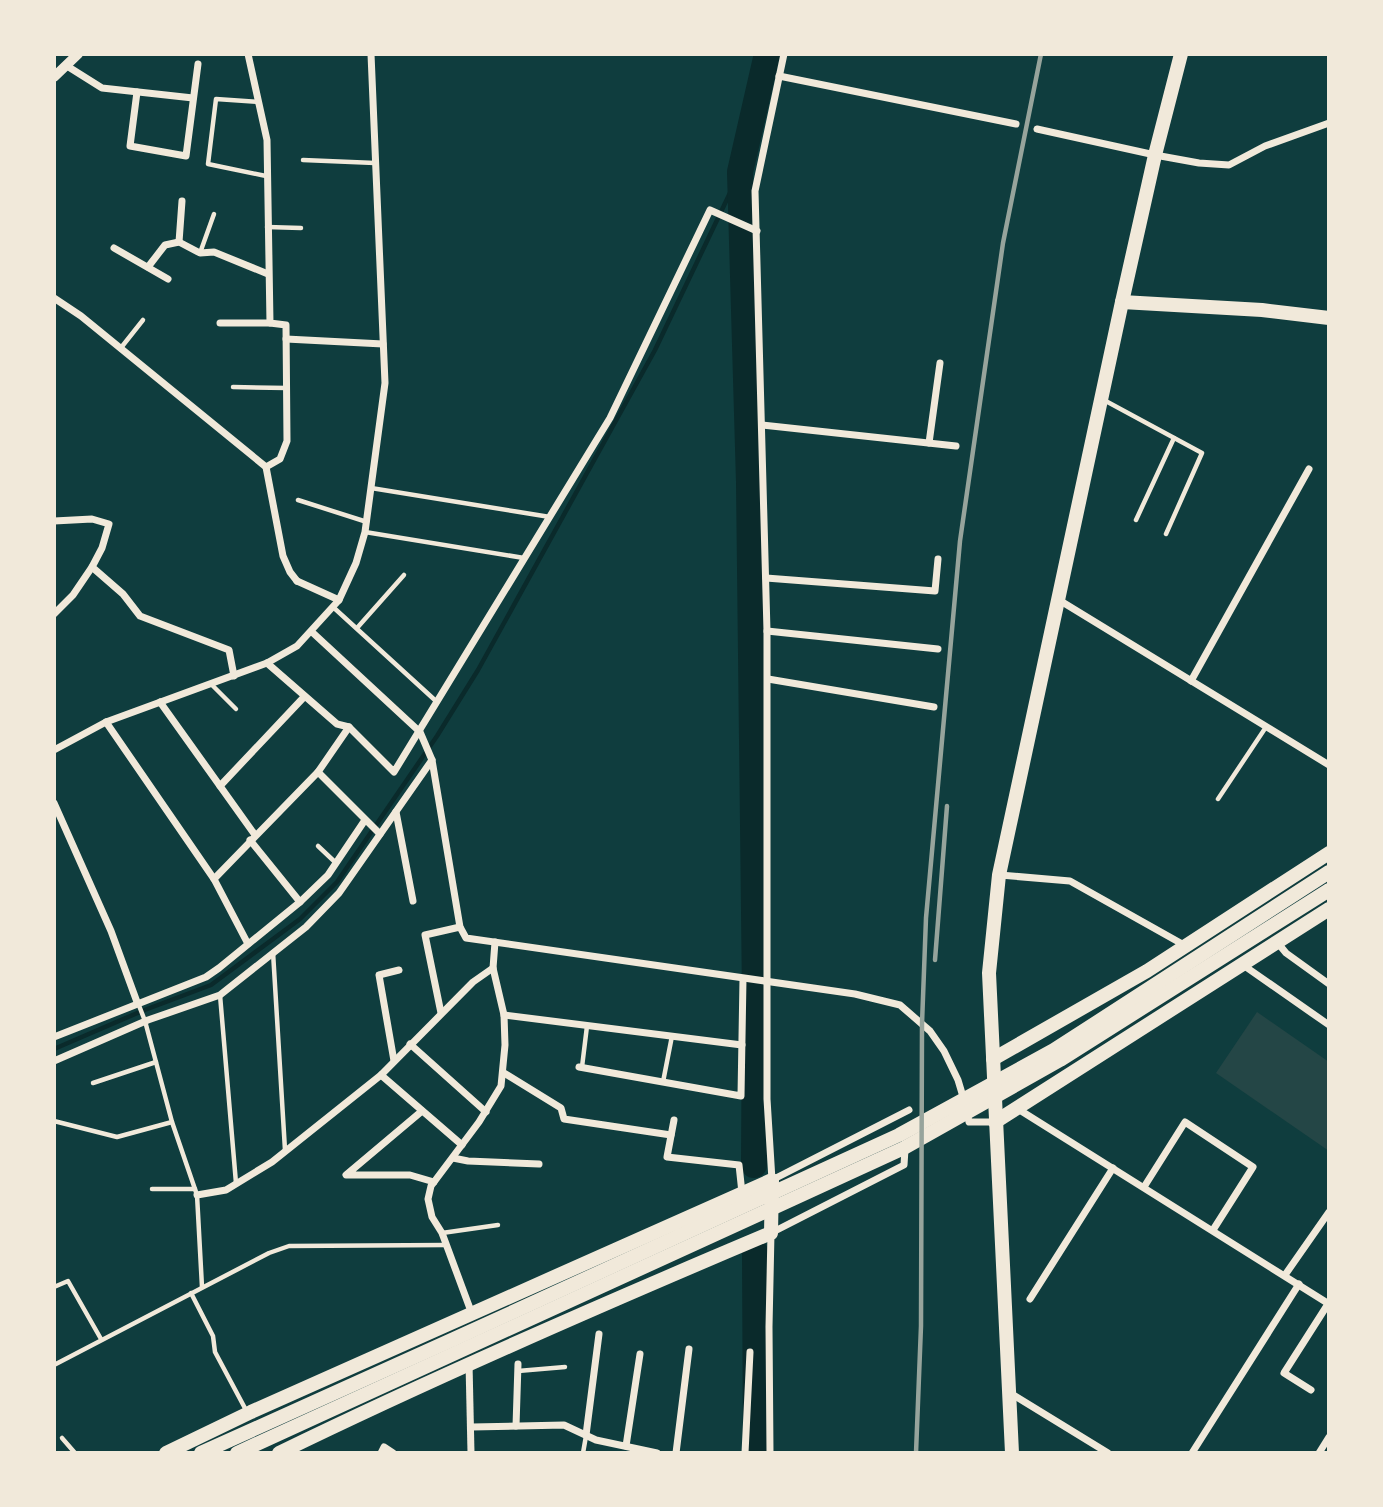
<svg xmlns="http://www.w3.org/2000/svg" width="1383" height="1507" viewBox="0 0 1383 1507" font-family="Rubik,sans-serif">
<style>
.green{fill:#244646}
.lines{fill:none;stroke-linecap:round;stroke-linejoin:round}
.stream{stroke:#0a2a2b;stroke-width:4.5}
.river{stroke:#0a2a2b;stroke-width:26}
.service{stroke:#f1e9da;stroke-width:4.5}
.minor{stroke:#f1e9da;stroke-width:7}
.tertiary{stroke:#f1e9da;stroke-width:10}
.trunk{stroke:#f1e9da;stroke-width:14}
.rail{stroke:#97a49c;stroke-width:4.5}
</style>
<rect width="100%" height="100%" fill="#0f3d3e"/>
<!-- green -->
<polygon class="green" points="1257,1012 1329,1062 1329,1151 1216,1073"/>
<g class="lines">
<!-- stream -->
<polyline class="stream" points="54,1049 142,1011 211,985 300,919 337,882 437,736 478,670 655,350 740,172"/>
<!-- river -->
<g class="river">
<polyline points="754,1165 755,995 749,482 740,172 767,54"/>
<polyline points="755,1252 756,1453"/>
</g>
<!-- service -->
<g class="service">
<polyline points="258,102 216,99 208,164 266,176"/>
<polyline points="303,160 375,163"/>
<polyline points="267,227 301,228"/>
<polyline points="200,253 214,214"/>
<polyline points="120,349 143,320"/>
<polyline points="233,387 287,388"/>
<polyline points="1102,399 1202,453 1166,534"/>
<polyline points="371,488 550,517"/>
<polyline points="298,500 367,522"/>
<polyline points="1136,520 1174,438"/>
<polyline points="365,532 524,558"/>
<polyline points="333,607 437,702"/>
<polyline points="357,628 404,575"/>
<polyline points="211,684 236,709"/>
<polyline points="1218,799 1266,727"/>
<polyline points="318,846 336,863"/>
<polyline points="273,952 285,1150"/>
<polyline points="220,995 236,1183"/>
<polyline points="138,1003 145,1021 172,1122 197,1195 202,1287"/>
<polyline points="582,1067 587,1026"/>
<polyline points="663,1082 672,1036"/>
<polyline points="93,1083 156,1062"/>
<polyline points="54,1121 117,1137 172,1122"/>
<polyline points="152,1189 195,1189"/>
<polyline points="442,1233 498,1225"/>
<polyline points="54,1287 68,1281 101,1339"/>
<polyline points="191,1293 213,1336 215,1352 247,1412"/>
<polyline points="54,1365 269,1253 289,1246 446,1245"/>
<polyline points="518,1371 565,1367"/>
<polyline points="62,1438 75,1453"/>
<polyline points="583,1453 586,1436"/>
</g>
<!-- minor -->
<g class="minor">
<polyline points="248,54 267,140 270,323 286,325 287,441 280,459 266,467"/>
<polyline points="784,54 755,191 767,631 767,1099 772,1180 909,1110"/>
<polyline points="67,66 102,88 193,98"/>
<polyline points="779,76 1016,124"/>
<polyline points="137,92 130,146 186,156 198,64"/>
<polyline points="1037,129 1155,155 1199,163 1229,165 1265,146 1329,123"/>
<polyline points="179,242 182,201"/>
<polyline points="114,248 168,279"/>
<polyline points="148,267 165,245 179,242 200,253 214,252 268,274"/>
<polyline points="54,298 81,316 266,467 283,556 290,572 297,581"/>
<polyline points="220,323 270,323"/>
<polyline points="286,339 383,344"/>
<polyline points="762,425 956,446"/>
<polyline points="929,443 940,363"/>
<polyline points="54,521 92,519 109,524 102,548 92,567 123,594 140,616 229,650 234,676"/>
<polyline points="766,578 935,591 938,559"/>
<polyline points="297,581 339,600"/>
<polyline points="1059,600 1329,765"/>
<polyline points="54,614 73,595 92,567"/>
<polyline points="767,631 938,649"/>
<polyline points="312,632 420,732 432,760 460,927 466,938 855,994 900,1005 930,1031 944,1051 958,1080 964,1100"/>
<polyline points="267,663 337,724 349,727 394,772 610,418 710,210 757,231"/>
<polyline points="768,679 934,707"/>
<polyline points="1191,681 1309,469"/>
<polyline points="160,702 255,835"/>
<polyline points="106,722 214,879 248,944"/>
<polyline points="54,750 106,722 267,663 297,646 339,600 356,563 365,532 385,383 371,54"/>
<polyline points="318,772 380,834"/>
<polyline points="220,786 304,697"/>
<polyline points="54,803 111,931 137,1002"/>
<polyline points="396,812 413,901"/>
<polyline points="250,840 300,902"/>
<polyline points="1000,875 1070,881 1184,945"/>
<polyline points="214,879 318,772 349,727"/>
<polyline points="1277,942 1286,953 1329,984"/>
<polyline points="1243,965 1329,1025"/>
<polyline points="441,1013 425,935 460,927"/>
<polyline points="504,1015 742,1045"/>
<polyline points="54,1037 206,977 219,968 300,902 328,875 365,820"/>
<polyline points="410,1044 486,1112"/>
<polyline points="54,1061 148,1020 220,995 306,927 339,893 432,760"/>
<polyline points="394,1061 379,975 399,970"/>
<polyline points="579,1067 741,1096 743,979"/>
<polyline points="504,1073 561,1108 564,1119 671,1135"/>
<polyline points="381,1075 462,1145"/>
<polyline points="1018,1109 1329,1304"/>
<polyline points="422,1111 346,1175 410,1175 434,1182"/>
<polyline points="967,1112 969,1122 995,1122"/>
<polyline points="674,1120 667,1157 739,1165 742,1193"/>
<polyline points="453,1158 468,1161 539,1164"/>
<polyline points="1144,1187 1185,1122 1253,1167 1213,1230"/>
<polyline points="197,1195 226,1190 272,1162 381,1075 473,982 493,968"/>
<polyline points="1285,1275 1329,1212"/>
<polyline points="1030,1299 1113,1168"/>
<polyline points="472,1314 442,1233 432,1217 428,1199 431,1186 479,1122 501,1086 505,1045 504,1015 493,968 495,942"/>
<polyline points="469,1363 471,1453"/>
<polyline points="1311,1390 1284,1373 1328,1304"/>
<polyline points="1010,1393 1108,1453"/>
<polyline points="516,1426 518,1364"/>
<polyline points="472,1427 564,1425 596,1440 657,1453"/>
<polyline points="586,1435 599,1334"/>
<polyline points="626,1446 640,1354"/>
<polyline points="381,1453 384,1447 393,1453"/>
<polyline points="676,1453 689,1349"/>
<polyline points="745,1453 750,1352"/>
<polyline points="770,1453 769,1327 771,1233 904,1165 905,1149"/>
<polyline points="1192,1453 1299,1284"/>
<polyline points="1319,1453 1329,1437"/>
</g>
<!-- tertiary -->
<polyline class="tertiary" points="54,77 78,54"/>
<!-- trunk -->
<g class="trunk">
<polyline points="1122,302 1262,310 1329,318"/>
<polyline points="993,1059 1147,971 1329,853"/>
<polyline points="995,1122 1329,909"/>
<path d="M 166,1453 L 251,1412 L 772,1180 L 771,1233 C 605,1303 441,1374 279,1453"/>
<polyline points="201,1453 454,1339 899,1135 1054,1050 1329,872"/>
<polyline points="237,1453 904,1148 1060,1060 1329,890"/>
<polyline points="1012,1453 989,973 999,875 1122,302 1155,155 1181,54"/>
</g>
<!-- rail -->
<g class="rail">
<polyline points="935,960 947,806"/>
<polyline points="916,1453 921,1326 922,1024 926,918 960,541 1003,243 1041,54"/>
</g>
</g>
<!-- border -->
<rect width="1383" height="1507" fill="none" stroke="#f1e9da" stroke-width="112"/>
</svg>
